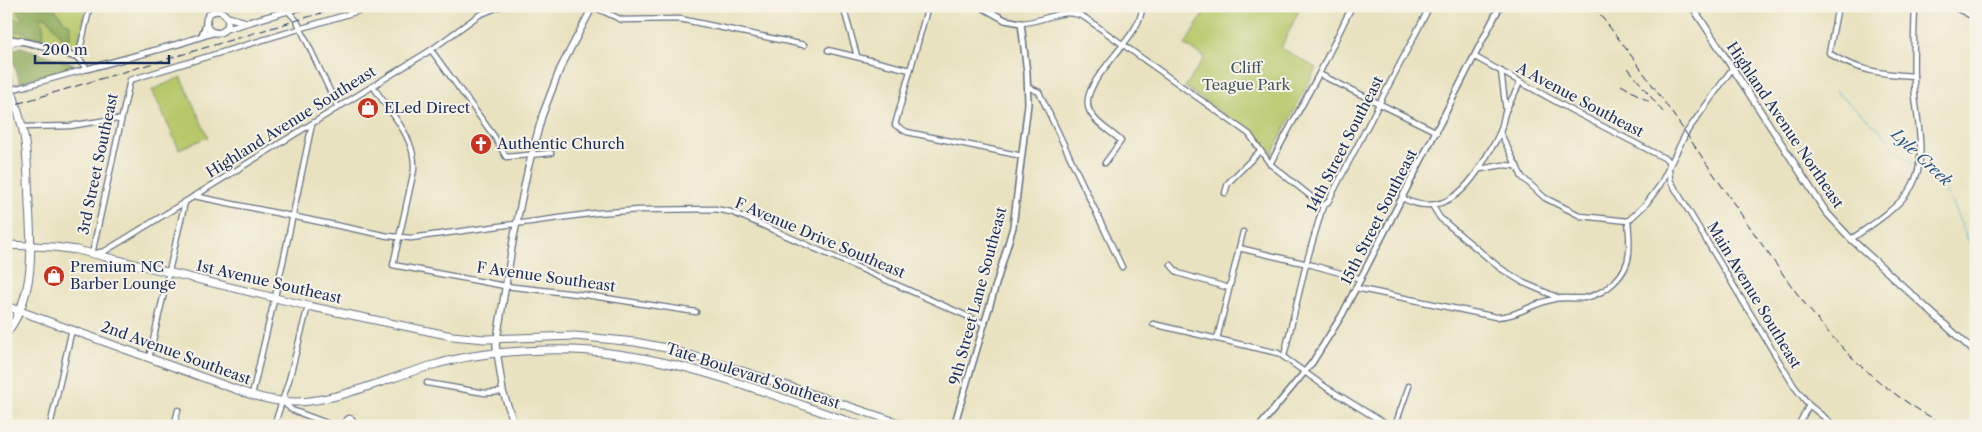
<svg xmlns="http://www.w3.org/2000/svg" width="1982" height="432" viewBox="0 0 1982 432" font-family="'Libre Caslon Text',serif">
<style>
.green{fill:#b7c769;stroke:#697b64}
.forest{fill:#91ac5d;stroke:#566e5e}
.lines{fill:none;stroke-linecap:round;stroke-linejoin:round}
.stream{stroke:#54b1d2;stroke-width:1}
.minor-casing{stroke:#636e80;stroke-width:7}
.tertiary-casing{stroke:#636e80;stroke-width:8}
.secondary-casing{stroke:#636e80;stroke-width:8}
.primary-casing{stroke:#636e80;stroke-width:9}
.minor{stroke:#fff;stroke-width:4.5}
.tertiary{stroke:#fff;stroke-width:5}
.secondary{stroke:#fff;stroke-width:5.5}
.primary{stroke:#fff;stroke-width:7}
.rail{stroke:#1b2f5e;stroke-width:1;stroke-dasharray:8 4;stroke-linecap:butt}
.minor-bridge-casing{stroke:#636e80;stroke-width:7;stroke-linecap:butt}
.minor-bridge{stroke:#fff;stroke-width:4.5}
.labels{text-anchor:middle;stroke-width:4;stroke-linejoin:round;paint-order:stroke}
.park-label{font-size:15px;fill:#425561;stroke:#f7f3e8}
.street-label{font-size:15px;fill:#1b2f5e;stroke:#f7f3e8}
.poi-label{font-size:15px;fill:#1b2f5e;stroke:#f7f3e8;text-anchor:start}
.water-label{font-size:16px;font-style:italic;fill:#2c5681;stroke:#f7f3e8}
</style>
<rect width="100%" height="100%" fill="#f7f3e8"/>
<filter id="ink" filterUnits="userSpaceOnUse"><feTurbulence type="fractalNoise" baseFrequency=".02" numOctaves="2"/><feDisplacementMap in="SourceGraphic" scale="10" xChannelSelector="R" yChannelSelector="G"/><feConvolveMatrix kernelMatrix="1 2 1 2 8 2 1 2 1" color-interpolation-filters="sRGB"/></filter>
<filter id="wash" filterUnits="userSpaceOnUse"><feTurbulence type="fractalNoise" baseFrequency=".0096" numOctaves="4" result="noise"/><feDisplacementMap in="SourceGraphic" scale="20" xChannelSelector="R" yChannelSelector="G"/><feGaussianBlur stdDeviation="1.12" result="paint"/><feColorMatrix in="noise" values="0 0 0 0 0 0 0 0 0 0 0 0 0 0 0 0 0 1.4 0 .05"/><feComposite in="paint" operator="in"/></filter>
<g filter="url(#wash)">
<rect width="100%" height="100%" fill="#e9e2c0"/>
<!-- green -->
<g class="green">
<polygon points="6,6 86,6 77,50 72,51 52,44 6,34"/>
<polygon points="1208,6 1301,6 1281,48 1316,68 1271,156 1267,157 1259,139 1185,87 1205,57 1185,45"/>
<polygon points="181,77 208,137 179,149 152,90"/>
</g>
<!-- forest -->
<g class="forest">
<polygon points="14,6 40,6 42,8 56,10 63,20 70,25 70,38 65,42 48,19 42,16 44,38 28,36 25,32 6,31 6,13 11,17 20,21 22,18"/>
<polygon points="21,47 74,64 75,67 20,82 11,55 13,50"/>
</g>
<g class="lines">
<!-- stream -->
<g class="stream">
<polyline points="1835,91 1878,128 1894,147 1916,167"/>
<path d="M 1920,169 C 1948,182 1954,210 1966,236 C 1969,242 1973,247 1976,253"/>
</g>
</g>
</g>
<g filter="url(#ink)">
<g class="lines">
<!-- minor casing -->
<g class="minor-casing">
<g id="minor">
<polyline points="375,6 130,80 92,254 105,251 125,239 431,50 479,15 501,6"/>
<polyline points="592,6 622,20 680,19 804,45"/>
<polyline points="843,6 857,56"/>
<polyline points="928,6 895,125 907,132 1022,156"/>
<path d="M 1838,6 L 1829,53 C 1856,71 1883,74 1914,76"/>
<polyline points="1952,6 1976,18"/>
<polyline points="288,11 297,21 338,108"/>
<path d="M 1021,23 C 1045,22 1063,6 1084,17 L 1249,134 L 1270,164 L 1323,206"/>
<polyline points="431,50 494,136 506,157 551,153"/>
<polyline points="828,50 910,70"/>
<polyline points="1475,57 1573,111 1668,160 1670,180 1794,386 1809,405 1835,426"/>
<polyline points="78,58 90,6"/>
<polyline points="1501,71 1506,111"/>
<polyline points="1319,74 1437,132"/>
<polyline points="29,85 87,69"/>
<path d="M 373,86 C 389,112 416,136 414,170 L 393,265 L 505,286 L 586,295 L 696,312"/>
<polyline points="1028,87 1039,92 1122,267"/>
<polyline points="22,127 70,126 113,119 121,120"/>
<polyline points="1500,132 1522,177 1545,198 1581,216 1628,221"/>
<path d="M 1105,163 L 1121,141 C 1111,131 1097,125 1090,112 C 1074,83 1144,38 1142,6"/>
<polyline points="1270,164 1319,74 1352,6"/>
<polyline points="1480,169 1503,165 1517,166"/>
<polyline points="1225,193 1228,183 1260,151"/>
<polyline points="194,196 388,236 411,238 596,213 639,210 715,209 731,212 753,221 985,324"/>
<path d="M 1402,198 C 1444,220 1471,186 1489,152 C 1493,146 1497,139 1500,132 C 1503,125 1503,117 1506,110 C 1511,100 1516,92 1520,82"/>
<polyline points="1432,205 1440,218 1500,268 1524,283 1559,298"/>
<path d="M 1851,239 C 1872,225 1899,208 1912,186 C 1929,156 1915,116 1914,83 C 1913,58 1914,32 1915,6"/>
<polyline points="1239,248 1312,265 1361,279"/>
<polyline points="1171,265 1178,273 1229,288"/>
<path d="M 1356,288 L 1496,317 C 1517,317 1533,303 1554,299 C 1564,297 1574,299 1584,298 C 1606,294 1628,275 1629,252 C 1630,242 1629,231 1628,221 L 1646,204 L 1660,185 L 1686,133 L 1732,69"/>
<polyline points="1153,324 1278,353 1327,388 1389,426"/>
<polyline points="1217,339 1243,232"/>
<polyline points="1284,356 1306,264 1323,206 1328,202 1430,6"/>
<polyline points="149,358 185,202"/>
<polyline points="427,383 485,393 503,392"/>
<polyline points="252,395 283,262 312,124"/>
<polyline points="283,402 292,410 335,426"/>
<polyline points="50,426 72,329"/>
<polyline points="174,426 178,410"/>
<polyline points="274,426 289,380 308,306"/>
<polyline points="343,426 343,423 349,418 352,419 356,426"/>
<polyline points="1395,426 1409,386"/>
<polyline points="1798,426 1809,405"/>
</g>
</g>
<!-- tertiary casing -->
<g class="tertiary-casing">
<g id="tertiary">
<polyline points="202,35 207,22"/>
<polyline points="6,38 39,45 78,58 87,69 178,44 215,32"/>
<polyline points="954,426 1013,227 1028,104 1027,73 1021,23 1005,20 980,6"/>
<polyline points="1260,426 1312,363 1342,315 1500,6"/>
</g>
</g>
<!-- secondary casing -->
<g class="secondary-casing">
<g id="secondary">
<polyline points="1692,6 1826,212 1851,239 1976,353"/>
<circle cx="217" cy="22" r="11"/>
<polyline points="227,17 246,22"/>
<polyline points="225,29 305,6"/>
<polyline points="515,426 503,392 496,345 513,241 528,168 542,116 560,69 593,6"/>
</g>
</g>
<!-- primary casing -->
<g class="primary-casing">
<g id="primary">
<polyline points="6,47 13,41 20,41"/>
<path d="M 6,73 C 13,94 20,114 24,136 C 28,158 28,182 29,205 C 32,250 35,296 6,334"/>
<polyline points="6,245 54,247 77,250 308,306 452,336 485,339 575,336 635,342 666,348 724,365 908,426"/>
<path d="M 6,306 L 243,392 C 260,398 277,402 295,402 C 341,401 392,376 437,364 C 471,354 509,351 545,350 C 656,346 759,391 862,426"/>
</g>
</g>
<!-- minor -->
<use href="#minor" class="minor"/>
<!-- tertiary -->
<use href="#tertiary" class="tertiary"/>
<!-- secondary -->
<use href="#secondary" class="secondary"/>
<!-- primary -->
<use href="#primary" class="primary"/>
<!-- rail -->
<g class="rail">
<path d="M 1593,6 C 1647,73 1694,146 1743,217 C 1804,305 1849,375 1947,426"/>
<polyline points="1628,68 1663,112"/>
<polyline points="1621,85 1650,102"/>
<polyline points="6,107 345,6"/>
</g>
<!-- minor-bridge casing -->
<g class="minor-bridge-casing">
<polyline id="minor-bridge" points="6,91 29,85"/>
</g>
<!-- minor-bridge -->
<use href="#minor-bridge" class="minor-bridge"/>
</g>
</g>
<!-- icons -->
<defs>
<g id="shop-disc" transform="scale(1.125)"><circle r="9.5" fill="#c8321e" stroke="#f7f3e8"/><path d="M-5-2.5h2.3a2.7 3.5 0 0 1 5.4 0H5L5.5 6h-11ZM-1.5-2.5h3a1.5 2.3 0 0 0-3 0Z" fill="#fff"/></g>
<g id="church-disc" transform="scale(1.125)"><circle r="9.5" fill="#c8321e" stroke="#f7f3e8"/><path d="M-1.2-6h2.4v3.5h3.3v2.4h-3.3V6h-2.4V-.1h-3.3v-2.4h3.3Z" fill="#fff"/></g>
</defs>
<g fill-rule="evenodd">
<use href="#shop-disc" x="368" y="108"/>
<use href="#church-disc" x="481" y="144"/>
<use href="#shop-disc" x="54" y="276"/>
</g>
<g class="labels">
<!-- park labels -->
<g class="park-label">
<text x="1246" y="73">Cliff<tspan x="1246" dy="17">Teague Park</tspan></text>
</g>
<!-- street labels -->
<g class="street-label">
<text transform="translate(1580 100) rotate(28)" y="5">A Avenue Southeast</text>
<text transform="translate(291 122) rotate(-32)" y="5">Highland Avenue Southeast</text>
<text transform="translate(1785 125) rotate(56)" y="5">Highland Avenue Northeast</text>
<text transform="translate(1345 144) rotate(-63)" y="5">14th Street Southeast</text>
<text transform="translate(98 164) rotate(-78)" y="5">3rd Street Southeast</text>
<text transform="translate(1379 217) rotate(-63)" y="5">15th Street Southeast</text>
<text transform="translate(820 238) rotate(23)" y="5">F Avenue Drive Southeast</text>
<text transform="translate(546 277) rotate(8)" y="5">F Avenue Southeast</text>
<text transform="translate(269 282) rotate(13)" y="5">1st Avenue Southeast</text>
<text transform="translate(1754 295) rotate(59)" y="5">Main Avenue Southeast</text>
<text transform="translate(978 296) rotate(-75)" y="5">9th Street Lane Southeast</text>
<text transform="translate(176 353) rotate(20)" y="5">2nd Avenue Southeast</text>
<text transform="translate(753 376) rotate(18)" y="5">Tate Boulevard Southeast</text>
</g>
<!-- poi labels -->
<g class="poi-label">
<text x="384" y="113">ELed Direct</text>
<text x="497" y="149">Authentic Church</text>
<text x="70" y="272">Premium NC<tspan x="70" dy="17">Barber Lounge</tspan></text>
</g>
<!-- water labels -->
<g class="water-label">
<text transform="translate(1922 157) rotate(43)" y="6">Lyle Creek</text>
</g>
</g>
<!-- margin -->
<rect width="1982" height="432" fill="none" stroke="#f7f3e8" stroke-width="25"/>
<!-- scale -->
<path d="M35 55v8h134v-8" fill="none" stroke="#1b2f5e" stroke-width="2.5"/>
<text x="42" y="55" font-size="15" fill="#1b2f5e" stroke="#f7f3e8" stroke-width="4" paint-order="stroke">200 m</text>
</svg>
